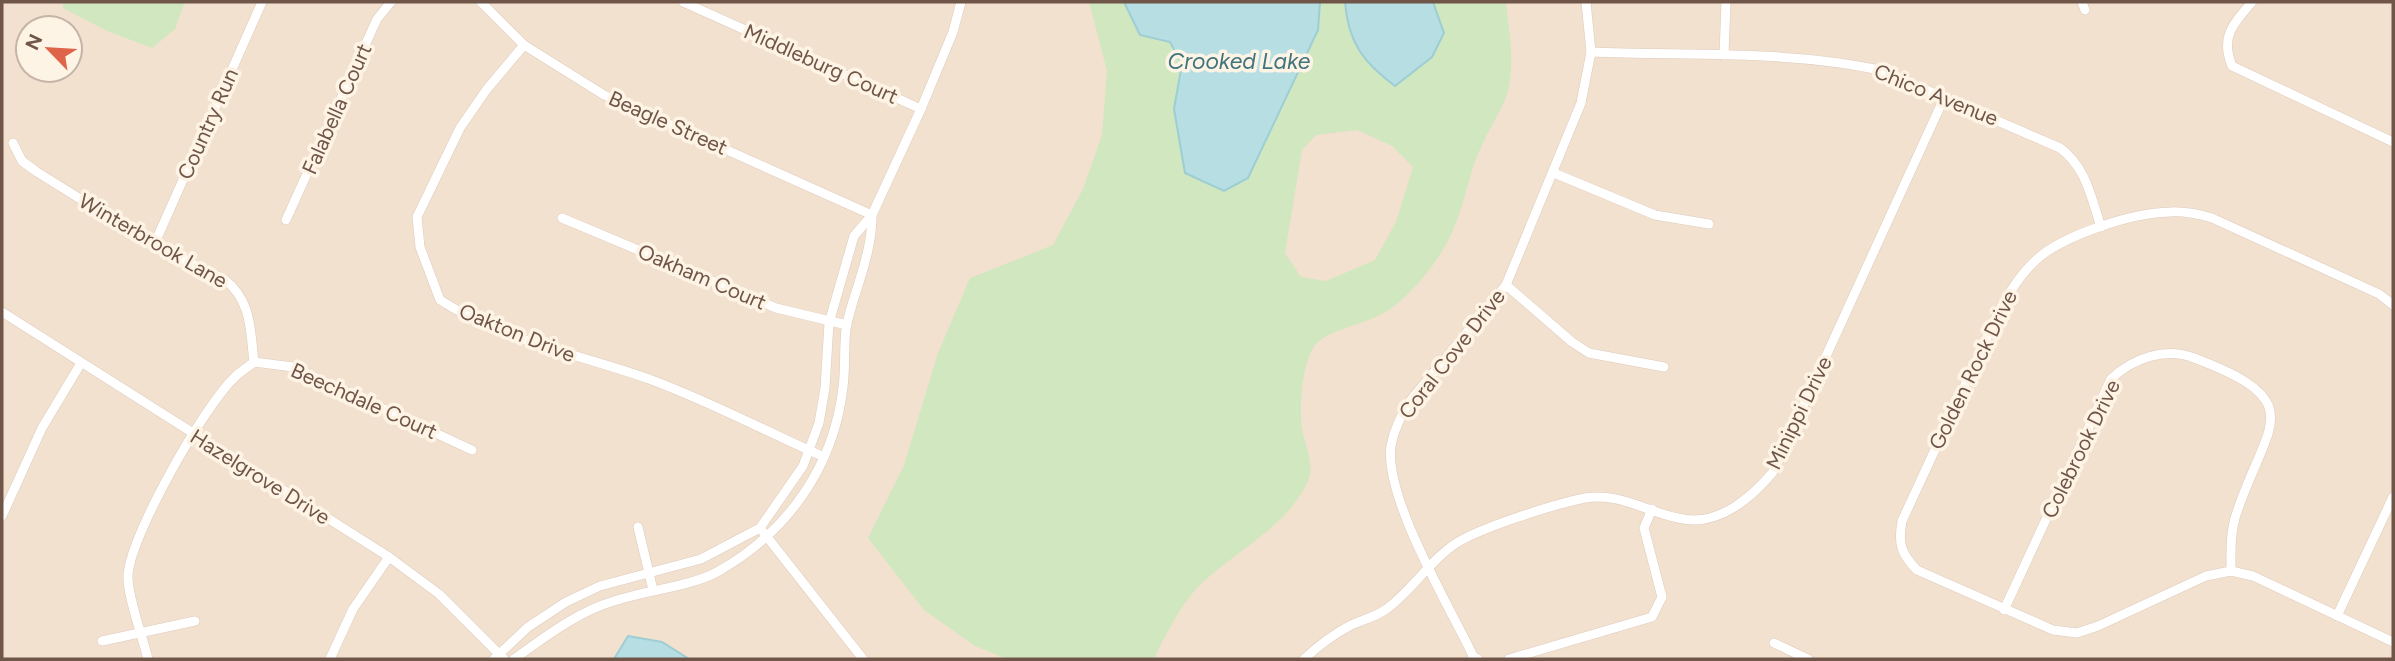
<svg xmlns="http://www.w3.org/2000/svg" width="2395" height="661" viewBox="0 0 2395 661" font-family="Figtree,sans-serif">
<style>
.residential{fill:#f2e1cf;fill-rule:evenodd}
.green{fill:#d1e7c0;fill-rule:evenodd}
.water{fill:#b6dee3;stroke:#9dced4;stroke-width:2}
.lines{fill:none;stroke-linecap:round;stroke-linejoin:round}
.street-casing{stroke:#decbbd;stroke-width:10}
.street{stroke:#fff;stroke-width:9}
.labels{text-anchor:middle;stroke-width:7;stroke-linejoin:round;paint-order:stroke}
.street-label{font-size:21px;fill:#705549;stroke:#fef4e6}
.water-label{font-size:23px;font-style:italic;fill:#41747c;stroke:#fef4e6}
</style>
<rect width="100%" height="100%" fill="#fbefe0"/>
<!-- residential -->
<path class="residential" d="M 2,2 L 2393,2 L 2393,659 L 2,659 ZM 28,28 L 70,28 L 70,70 L 28,70 Z"/>
<!-- green -->
<g class="green">
<polygon points="63,2 185,2 175,29 152,48 107,31 63,8"/>
<path d="M 1089,2 L 1124,2 L 1140,34 L 1170,42 L 1182,64 L 1174,109 L 1318,30 L 1320,2 L 1345,2 L 1346,19 L 1444,33 L 1433,2 L 1506,2 C 1509,31 1514,57 1509,86 C 1505,107 1491,124 1483,143 C 1470,169 1466,197 1456,223 C 1445,253 1418,288 1393,307 C 1372,324 1331,328 1317,343 C 1302,358 1299,408 1302,429 C 1305,446 1315,464 1308,481 C 1287,528 1233,552 1198,587 C 1180,606 1165,636 1154,659 L 1007,659 L 975,646 L 924,610 L 868,538 L 904,465 L 938,353 L 970,278 L 1053,245 L 1083,189 L 1102,135 L 1107,71 ZM 1357,130 L 1392,146 L 1413,167 L 1396,222 L 1375,260 L 1326,281 L 1301,277 L 1285,253 L 1302,150 L 1316,135 Z"/>
</g>
<!-- water -->
<g class="water">
<polygon points="1124,2 1320,2 1318,30 1248,178 1224,191 1185,173 1174,109 1182,64 1170,42 1140,35"/>
<path d="M 1345,2 L 1433,2 L 1444,33 L 1432,57 L 1395,86 C 1364,63 1348,43 1345,2 Z"/>
<polygon points="628,636 662,642 689,659 614,659"/>
</g>
<g class="lines">
<!-- street casing -->
<g class="street-casing">
<g id="street">
<polyline points="481,2 524,45 604,95 872,215"/>
<polyline points="683,2 921,109"/>
<polyline points="2082,2 2085,10"/>
<path d="M 2252,2 C 2233,24 2220,37 2232,66 L 2393,142"/>
<path d="M 524,45 L 487,89 L 460,128 L 417,217 L 420,247 L 440,300 C 504,341 579,354 649,379 C 709,401 765,431 824,457"/>
<path d="M 1591,52 C 1687,56 1786,50 1880,70 L 2060,148 C 2086,167 2091,197 2101,227"/>
<polyline points="1724,55 1726,2"/>
<path d="M 13,143 L 22,161 L 37,172 L 159,248 L 224,279 C 252,301 250,329 254,362"/>
<polyline points="1554,173 1655,215 1709,224"/>
<polyline points="562,218 776,308 847,325"/>
<polyline points="286,220 377,19 391,2"/>
<polyline points="154,245 262,2"/>
<polyline points="1506,285 1572,342 1589,353 1664,367"/>
<path d="M 2393,305 L 2379,294 L 2212,218 C 2198,214 2185,211 2170,212 C 2132,213 2062,235 2035,261 C 2020,275 2010,292 2000,309 L 1902,521 C 1898,544 1901,554 1917,570 L 2053,630 L 2077,633 L 2098,626 L 2206,576 L 2231,571 L 2253,576 L 2393,642"/>
<polyline points="2,312 389,557 439,594 504,659"/>
<polyline points="254,362 293,367 472,450"/>
<polyline points="2,516 42,428 81,363"/>
<polyline points="638,527 653,590"/>
<polyline points="760,528 863,659"/>
<path d="M 2004,610 L 2111,379 C 2133,358 2165,347 2194,358 C 2312,402 2266,424 2237,512 C 2230,531 2231,551 2231,571"/>
<polyline points="2337,616 2393,497"/>
<polyline points="102,641 195,621"/>
<polyline points="1774,643 1808,659"/>
<path d="M 148,659 C 143,638 127,595 128,576 C 129,537 204,407 233,379 C 239,372 247,368 254,362"/>
<polyline points="330,659 353,609 389,557"/>
<polyline points="494,659 528,627 566,602 600,586 701,559 760,528 803,466 819,423 825,388 829,323 854,236 872,215 921,109 953,32 961,2"/>
<path d="M 514,659 C 545,637 577,612 614,601 C 643,591 692,586 717,572 C 787,533 834,467 843,387 C 846,366 843,344 847,323 C 856,286 872,254 872,215"/>
<path d="M 1304,659 C 1318,646 1334,634 1351,625 C 1362,620 1375,617 1385,610 C 1412,591 1428,562 1455,544 C 1479,528 1555,504 1585,498 C 1621,492 1650,514 1683,519 C 1719,526 1752,497 1773,472 L 1945,96"/>
<path d="M 1478,659 L 1473,656 C 1450,607 1384,498 1391,446 C 1394,429 1401,416 1410,401 L 1506,285 L 1581,103 L 1591,52 L 1586,2"/>
<polyline points="1509,659 1652,617 1662,597 1644,528 1652,509"/>
</g>
</g>
<!-- street -->
<use href="#street" class="street"/>
</g>
<g class="labels">
<!-- street labels -->
<g class="street-label">
<text transform="translate(821 64) rotate(24)" y="7">Middleburg Court</text>
<text transform="translate(1936 95) rotate(22)" y="7">Chico Avenue</text>
<text transform="translate(337 109) rotate(-66)" y="7">Falabella Court</text>
<text transform="translate(668 123) rotate(24)" y="7">Beagle Street</text>
<text transform="translate(208 124) rotate(-66)" y="7">Country Run</text>
<text transform="translate(153 241) rotate(30)" y="7">Winterbrook Lane</text>
<text transform="translate(702 277) rotate(23)" y="7">Oakham Court</text>
<text transform="translate(517 333) rotate(22)" y="7">Oakton Drive</text>
<text transform="translate(1452 354) rotate(-52)" y="7">Coral Cove Drive</text>
<text transform="translate(1973 370) rotate(-64)" y="7">Golden Rock Drive</text>
<text transform="translate(364 401) rotate(24)" y="7">Beechdale Court</text>
<text transform="translate(1799 413) rotate(-64)" y="7">Minippi Drive</text>
<text transform="translate(2081 449) rotate(-64)" y="7">Colebrook Drive</text>
<text transform="translate(260 477) rotate(32)" y="7">Hazelgrove Drive</text>
</g>
<!-- water labels -->
<g class="water-label">
<text x="1239" y="69">Crooked Lake</text>
</g>
</g>
<!-- border -->
<rect width="2395" height="661" fill="none" stroke="#705549" stroke-width="7"/>
<!-- north arrow -->
<g transform="translate(49 49) rotate(295)"><circle r="33" fill="#fef4e6" stroke="#c5b4a7" stroke-width="2"/>
<path d="M0-5L12 26L0 18L-12 26Z" fill="#df654a"/>
<text y="-10" font-size="19" font-weight="bold" text-anchor="middle" fill="#705549">N</text>
</g>
</svg>
